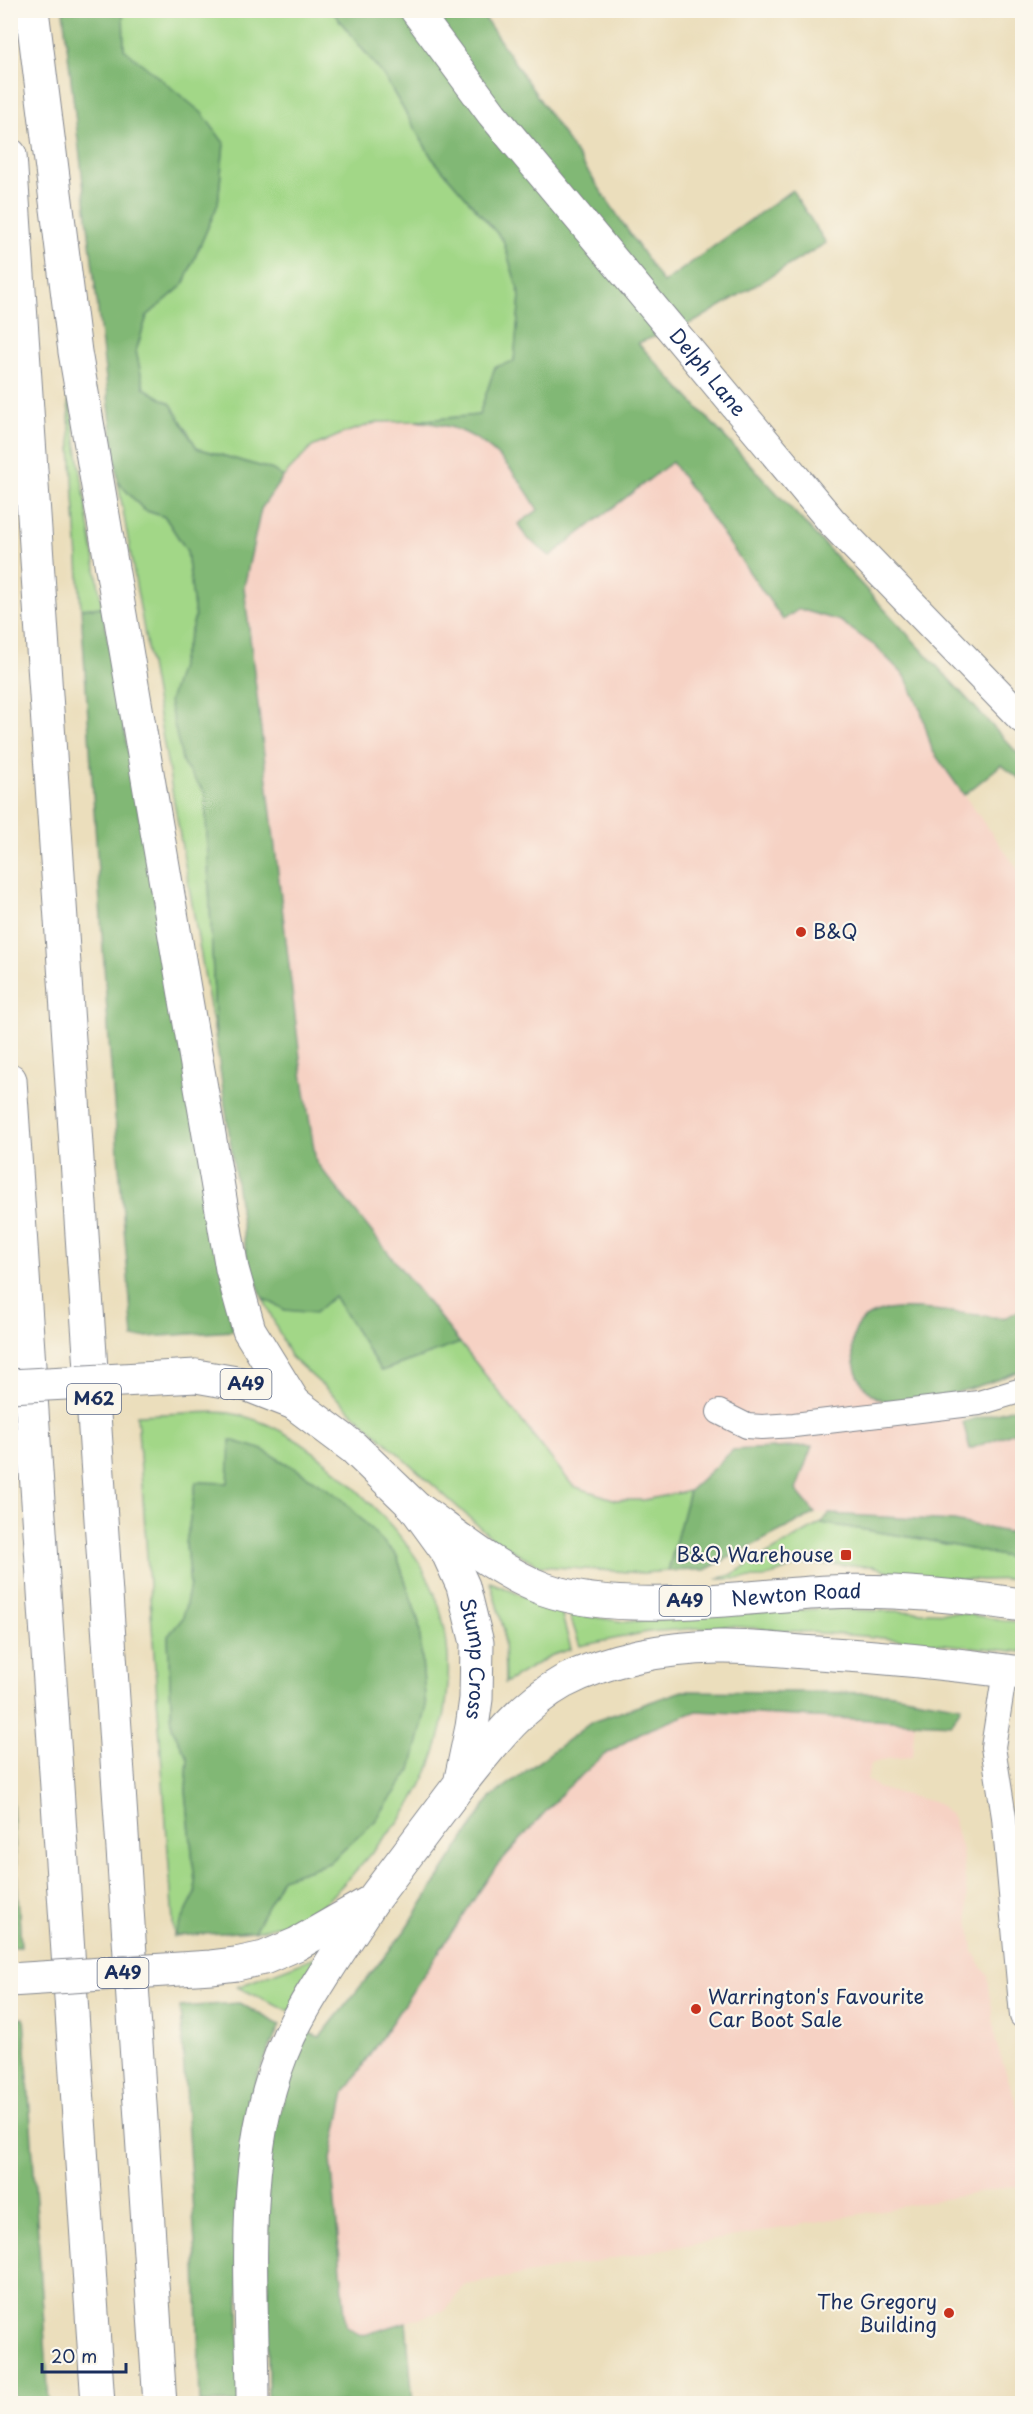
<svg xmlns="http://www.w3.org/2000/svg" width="1033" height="2414" viewBox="0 0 1033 2414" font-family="'Playpen Sans',sans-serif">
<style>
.built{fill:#f6d2c4}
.green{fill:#a2d787;stroke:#5e8372;stroke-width:1.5}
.forest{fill:#81b874;stroke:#4e7469;stroke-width:1.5}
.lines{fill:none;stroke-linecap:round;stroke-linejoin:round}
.minor-casing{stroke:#83868d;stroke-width:26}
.tertiary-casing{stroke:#83868d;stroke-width:32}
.primary-casing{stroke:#83868d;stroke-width:35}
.trunk-casing{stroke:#83868d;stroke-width:35}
.motorway-casing{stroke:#83868d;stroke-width:35}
.minor{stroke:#fff;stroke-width:24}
.tertiary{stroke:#fff;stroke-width:30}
.primary{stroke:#fff;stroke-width:33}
.trunk{stroke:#fff;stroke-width:33}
.motorway{stroke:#fff;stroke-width:33}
.trunk-bridge-casing{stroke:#83868d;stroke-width:35;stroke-linecap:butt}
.trunk-bridge{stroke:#fff;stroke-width:33}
.poi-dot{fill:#c8321e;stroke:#fbf7ec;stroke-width:2}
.labels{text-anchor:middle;stroke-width:4.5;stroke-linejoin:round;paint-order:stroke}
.shield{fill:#fbf7ec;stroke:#5e6b89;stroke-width:1.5}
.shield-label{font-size:18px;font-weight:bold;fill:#1b2f5e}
.street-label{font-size:20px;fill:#1b2f5e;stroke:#fbf7ec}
.poi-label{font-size:20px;fill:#1b2f5e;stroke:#fbf7ec;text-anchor:start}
</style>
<rect width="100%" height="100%" fill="#fbf7ec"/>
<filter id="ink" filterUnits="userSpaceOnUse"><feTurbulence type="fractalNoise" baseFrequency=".0167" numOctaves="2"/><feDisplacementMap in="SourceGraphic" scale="12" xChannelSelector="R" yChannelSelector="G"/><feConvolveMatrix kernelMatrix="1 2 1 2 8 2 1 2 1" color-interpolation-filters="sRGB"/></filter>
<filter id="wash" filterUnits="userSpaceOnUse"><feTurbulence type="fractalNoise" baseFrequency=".008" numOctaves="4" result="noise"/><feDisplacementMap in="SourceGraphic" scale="24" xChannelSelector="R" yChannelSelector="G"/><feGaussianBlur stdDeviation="1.35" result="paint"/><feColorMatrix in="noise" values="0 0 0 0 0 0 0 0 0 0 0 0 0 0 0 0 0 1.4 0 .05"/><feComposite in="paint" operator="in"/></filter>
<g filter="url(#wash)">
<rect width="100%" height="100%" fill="#ebdebc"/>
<!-- built -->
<g class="built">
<polygon points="416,421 453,428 484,443 518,476 538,510 518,524 550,556 672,462 782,620 799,609 840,621 875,646 905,676 921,711 932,751 1022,875 1022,1308 1005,1317 904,1310 902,1403 955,1393 970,1449 1022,1429 1022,1527 1007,1532 954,1521 815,1513 796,1490 812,1446 733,1450 689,1491 644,1500 616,1500 573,1486 316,1162 301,1066 244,587 261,509 283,477 312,447 344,433 378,422"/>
<polygon points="697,1711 915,1722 912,1757 886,1759 871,1764 867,1779 878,1788 938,1803 953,1818 962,1851 973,1952 988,1976 996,2042 1022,2121 1022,2185 465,2285 446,2310 361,2336 346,2325 331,2159 345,2092 495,1868 564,1791 604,1755 640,1733"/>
</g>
<!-- green -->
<g class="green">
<polygon points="123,11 332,11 384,76 432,158 503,240 520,296 514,362 495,367 479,415 416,421 378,422 344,433 312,447 283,477 273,470 197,448 171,404 144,388 136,351 147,316 183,285 218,204 224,143 124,49"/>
<polygon points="67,383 102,607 81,609"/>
<polygon points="118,482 144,510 165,517 187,551 195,617 183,656 183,764 205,793 216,1041"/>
<polygon points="334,1295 381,1371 460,1343 573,1486 616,1500 644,1500 689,1491 668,1571 643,1573 540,1566 493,1539 290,1356 263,1298 285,1310"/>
<path d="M 188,1413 C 201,1413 216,1411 229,1413 C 280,1421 324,1457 359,1492 C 382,1515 407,1541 423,1569 C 465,1644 452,1746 404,1815 C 396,1826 386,1836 377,1846 C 361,1865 324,1909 302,1919 C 288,1925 269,1927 254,1931 L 282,1878 L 329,1863 L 375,1821 L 426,1710 L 419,1623 L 397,1556 L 228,1483 L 196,1482 L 186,1544 L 190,1585 L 183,1618 L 168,1636 L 172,1728 L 188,1758 L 186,1791 L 196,1893 L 174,1936 L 137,1415 Z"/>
<polygon points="821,1523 922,1539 1022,1560 1022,1579 982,1580 901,1575 873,1566 801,1564 764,1578 717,1579 731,1575"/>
<polygon points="490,1582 561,1612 571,1649 550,1656 505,1683 504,1630"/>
<polygon points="818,1609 959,1613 1022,1623 1022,1652 863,1636 725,1626 648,1632 580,1646 569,1613 625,1622 713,1614"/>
<polygon points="328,1952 290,2011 237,1987"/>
</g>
<!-- forest -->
<g class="forest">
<polygon points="63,11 123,11 124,49 202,113 224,143 218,204 183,285 147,316 136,351 144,388 171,404 197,448 273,470 283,477 261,509 244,587 301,1066 316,1162 460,1343 381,1371 334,1296 315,1313 285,1310 263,1298 247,1259 216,1041 205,793 183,764 169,702 195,617 187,551 165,517 144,510 118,482"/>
<path d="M 332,11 L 480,11 L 663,283 L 792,190 L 826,243 L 696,321 L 638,343 L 1022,758 L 1022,780 L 1001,765 L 964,795 L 932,750 L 921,711 L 905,676 L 875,646 L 840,621 L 799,609 L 783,620 L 672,462 L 550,556 L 526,537 L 518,524 L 538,510 C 518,475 493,441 453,428 C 441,424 428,423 416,421 L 479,415 L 495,367 L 514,361 L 520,296 L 503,240 L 432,158 L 384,76 Z"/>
<polygon points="102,607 233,1331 133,1338 109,1042 81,609"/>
<path d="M 1022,1308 L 1022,1370 C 993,1382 912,1411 882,1400 C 864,1394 855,1374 853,1357 C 851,1342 853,1326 867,1317 C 891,1301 950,1313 979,1315 C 987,1316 999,1319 1006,1317 C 1012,1315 1018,1311 1022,1308 Z"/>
<polygon points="1022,1406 1022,1429 970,1449 963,1422"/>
<polygon points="230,1440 261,1449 298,1470 340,1497 397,1556 419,1623 426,1710 411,1770 375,1821 329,1863 282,1878 254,1931 174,1936 196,1893 186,1791 188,1759 172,1728 168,1636 183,1618 190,1585 186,1544 196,1482 228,1483"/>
<polygon points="812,1446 796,1490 815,1513 705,1570 668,1571 689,1491 733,1450"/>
<polygon points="829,1514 954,1521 1007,1532 1022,1527 1022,1560 922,1539 821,1523"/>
<polygon points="682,1691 887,1693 961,1706 952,1724 697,1711 640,1733 604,1755 564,1791 495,1868 345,2092 331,2159 346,2325 361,2336 406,2322 413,2403 268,2404 268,2153 303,2031 320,2037 404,1932 490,1798 592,1722"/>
<polygon points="11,1777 21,1947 10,1947"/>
<polygon points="239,2003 280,2025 259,2073 244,2128 238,2204 240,2403 200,2403 196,2260 180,2007"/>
<polygon points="24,2018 49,2403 15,2403 10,2369 10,2019"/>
</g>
</g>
<g filter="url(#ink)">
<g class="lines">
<!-- minor casing -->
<g class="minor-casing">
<g id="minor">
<polyline points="719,1412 747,1426 762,1427 794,1425 979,1403 1022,1390"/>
<polyline points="1005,1671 993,1747 1004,1817 1022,2016"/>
</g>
</g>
<!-- tertiary casing -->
<g class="tertiary-casing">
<g id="tertiary">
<path id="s1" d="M 415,10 L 492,114 L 833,523 L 1022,718"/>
</g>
</g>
<!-- primary casing -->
<g class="primary-casing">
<g id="primary">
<path id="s2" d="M 421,1511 C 460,1539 499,1572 544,1589 C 623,1617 744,1596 828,1592 C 893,1589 959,1596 1022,1605"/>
<path d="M 460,1784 C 490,1747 520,1706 563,1682 C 609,1658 666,1648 718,1647 C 751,1646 785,1651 818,1653 C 886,1657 955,1664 1022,1673"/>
</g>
</g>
<!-- trunk casing -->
<g class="trunk-casing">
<g id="trunk">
<path id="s3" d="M 196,1376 L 248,1385 L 294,1403 L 354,1448 L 415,1507 L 447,1551 L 463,1586 L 477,1643 L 476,1699 L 472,1727 L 460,1784 L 372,1901 L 297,1944 L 264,1958 L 236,1964"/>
</g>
</g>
<!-- motorway casing -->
<g class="motorway-casing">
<g id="motorway">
<polyline points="32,10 75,352 232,1269 249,1330 294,1403"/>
<polyline points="10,155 160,2404"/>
<polyline points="10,1080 98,2404"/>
<path d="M 253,2404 C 253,2277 235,2136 297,2020 C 319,1979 347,1940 372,1901"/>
</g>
</g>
<!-- minor -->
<use href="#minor" class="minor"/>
<!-- tertiary -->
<use href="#tertiary" class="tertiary"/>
<!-- primary -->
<use href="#primary" class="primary"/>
<!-- trunk -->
<use href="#trunk" class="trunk"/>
<!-- motorway -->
<use href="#motorway" class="motorway"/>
<!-- trunk-bridge casing -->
<g class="trunk-bridge-casing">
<g id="trunk-bridge">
<polyline points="10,1386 196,1376"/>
<polyline points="10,1980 211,1967 236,1964"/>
</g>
</g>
<!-- trunk-bridge -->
<use href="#trunk-bridge" class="trunk-bridge"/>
</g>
</g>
<!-- markers -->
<g class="poi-dot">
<circle cx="801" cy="932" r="6"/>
<rect x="840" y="1549" width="12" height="12" rx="3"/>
<circle cx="696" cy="2009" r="6"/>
<circle cx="949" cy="2313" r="6"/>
</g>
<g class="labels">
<!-- shield labels -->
<g class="shield">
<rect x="220.5" y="1369" width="51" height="30" rx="4.5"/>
<rect x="67" y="1384" width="54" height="30" rx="4.5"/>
<rect x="659.5" y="1586" width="51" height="30" rx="4.5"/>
<rect x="97.5" y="1958" width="51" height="30" rx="4.5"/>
</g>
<g class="shield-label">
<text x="246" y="1390">A49</text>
<text x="94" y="1405">M62</text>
<text x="685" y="1607">A49</text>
<text x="123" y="1979">A49</text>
</g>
<!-- street labels -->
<g class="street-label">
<text dy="7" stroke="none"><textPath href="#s1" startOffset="466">Delph Lane</textPath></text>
<text dy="7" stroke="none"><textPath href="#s2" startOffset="400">Newton Road</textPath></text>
<text dy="7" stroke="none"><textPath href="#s3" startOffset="429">Stump Cross</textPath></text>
</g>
<!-- poi labels -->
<g class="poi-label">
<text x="813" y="939">B&amp;Q</text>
<text x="834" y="1562" text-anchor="end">B&amp;Q Warehouse</text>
<text x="708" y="2004">Warrington's Favourite<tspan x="708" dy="23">Car Boot Sale</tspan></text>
<text x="937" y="2309" text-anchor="end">The Gregory<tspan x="937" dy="23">Building</tspan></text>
</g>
</g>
<!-- margin -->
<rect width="1033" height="2414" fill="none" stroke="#fbf7ec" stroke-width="36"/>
<!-- scale -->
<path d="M42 2363v9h84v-9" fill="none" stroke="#1b2f5e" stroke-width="3"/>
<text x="51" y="2363" font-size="18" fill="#1b2f5e" stroke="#fbf7ec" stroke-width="4.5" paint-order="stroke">20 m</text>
</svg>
